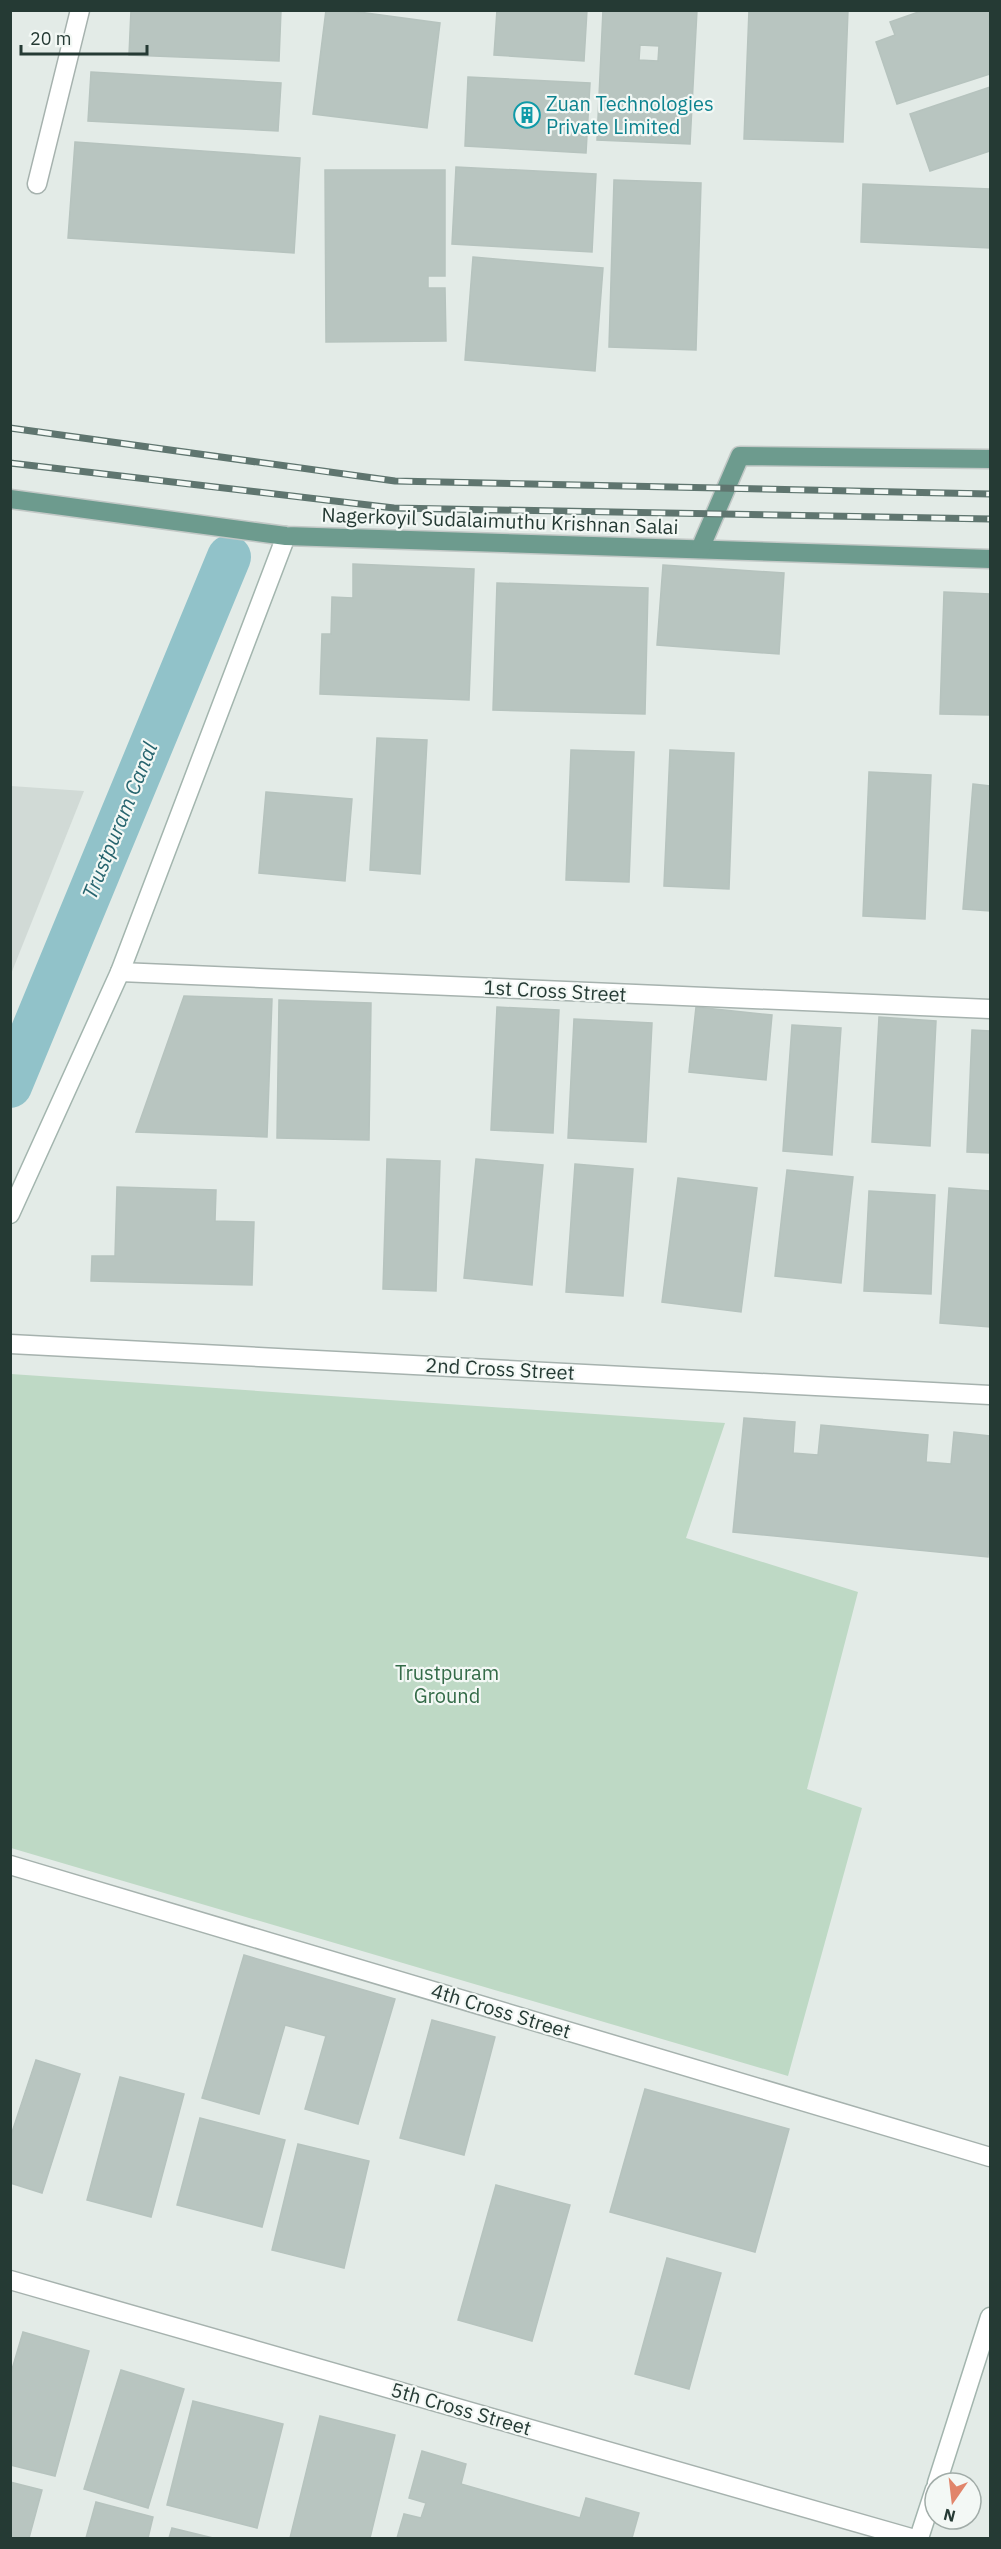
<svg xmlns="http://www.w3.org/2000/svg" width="1001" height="2549" viewBox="0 0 1001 2549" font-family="'IBM Plex Sans',sans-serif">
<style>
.built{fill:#d1dad6}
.green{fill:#bed9c5}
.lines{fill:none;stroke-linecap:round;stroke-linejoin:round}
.canal{stroke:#91c2c9;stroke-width:44}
.building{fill:#b8c5c0;stroke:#b6c3be;stroke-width:1.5;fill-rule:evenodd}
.street-casing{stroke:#a6b2ae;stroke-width:21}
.secondary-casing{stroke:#a3b5ae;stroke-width:21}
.primary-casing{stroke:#c2c8c6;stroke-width:21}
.street{stroke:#fff;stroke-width:18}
.secondary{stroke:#fff;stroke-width:18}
.primary{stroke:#6d9b8e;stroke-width:18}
.rail-casing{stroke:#5f756f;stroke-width:7}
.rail{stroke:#f3f8f5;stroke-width:4.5;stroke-dasharray:14;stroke-linecap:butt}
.labels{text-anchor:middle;stroke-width:4.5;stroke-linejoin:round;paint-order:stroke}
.culture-label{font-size:20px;fill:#0d838f;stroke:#f3f8f5;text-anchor:start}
.street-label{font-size:20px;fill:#253a34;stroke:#f3f8f5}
.park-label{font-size:20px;fill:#346b48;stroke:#f3f8f5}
.water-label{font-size:21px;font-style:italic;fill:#26646e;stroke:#f3f8f5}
</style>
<rect width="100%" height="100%" fill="#e3ebe7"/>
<!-- built -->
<polygon class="built" points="11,786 84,791 11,974 10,786"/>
<!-- green -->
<polygon class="green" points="11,1374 725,1423 686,1538 858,1592 807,1789 862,1808 788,2076 11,1848"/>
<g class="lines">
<!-- canal -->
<polyline class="canal" points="10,1086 229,557"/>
</g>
<!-- building -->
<g class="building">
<polygon points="131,10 281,10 279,61 129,55"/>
<polygon points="326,10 344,10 440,23 427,128 313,114"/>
<polygon points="497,10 587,10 584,61 494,55"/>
<path d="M 603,10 L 697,10 L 690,144 L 597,140 ZM 640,45 L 659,46 L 658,61 L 639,60 Z"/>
<polygon points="749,10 848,10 843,142 744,139"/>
<polygon points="924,10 989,10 990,74 897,104 876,42 895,35 890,22"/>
<polygon points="91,72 281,83 278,131 88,121"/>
<polygon points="468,77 590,83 586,153 465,146"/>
<polygon points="990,87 990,151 930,171 910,114"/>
<polygon points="75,142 300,158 294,253 68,238"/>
<polygon points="456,167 596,174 592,252 452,244"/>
<polygon points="325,170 445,170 445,276 428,276 428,288 445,288 446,341 326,342"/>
<polygon points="614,180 701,183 696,350 609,347"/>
<polygon points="863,184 990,189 990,248 861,242"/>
<polygon points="473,257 603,268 595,371 465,360"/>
<polygon points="353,564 474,569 469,700 320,694 322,634 331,634 332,597 353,598"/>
<polygon points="663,565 784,573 779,654 657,645"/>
<polygon points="497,583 648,588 645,714 493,710"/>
<polygon points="944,592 990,594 990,715 940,714"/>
<polygon points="377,738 427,740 420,874 370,870"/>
<polygon points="571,750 634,752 629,882 566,880"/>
<polygon points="670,750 734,753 729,889 664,886"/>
<polygon points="869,772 931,775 925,919 863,916"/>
<polygon points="973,784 990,786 990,911 963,909"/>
<polygon points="266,792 352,799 345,881 259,873"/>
<polygon points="184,996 272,999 267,1137 136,1132"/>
<polygon points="279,1000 371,1003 369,1140 277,1138"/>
<polygon points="497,1007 559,1010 553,1133 491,1130"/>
<polygon points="696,1007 772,1015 766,1080 689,1072"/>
<polygon points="879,1017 936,1021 930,1146 872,1142"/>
<polygon points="574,1019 652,1023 646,1142 568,1138"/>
<polygon points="792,1025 841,1028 832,1155 783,1151"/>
<polygon points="972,1030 990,1031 990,1153 967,1152"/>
<polygon points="387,1159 440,1161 436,1291 383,1289"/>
<polygon points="476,1159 543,1165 532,1285 464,1278"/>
<polygon points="575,1164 633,1169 623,1296 566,1292"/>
<polygon points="787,1170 853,1177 841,1283 775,1276"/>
<polygon points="678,1178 757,1188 741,1312 662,1302"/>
<polygon points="117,1187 216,1190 215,1221 254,1222 252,1285 91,1281 92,1256 115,1256"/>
<polygon points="949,1188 990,1191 990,1327 940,1323"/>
<polygon points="869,1191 935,1195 931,1294 864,1291"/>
<polygon points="744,1418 795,1422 793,1453 818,1455 821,1425 928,1435 926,1462 951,1464 954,1432 990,1436 990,1528 988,1557 733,1532"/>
<polygon points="244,1955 395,1999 358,2124 305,2109 326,2036 285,2025 259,2114 202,2098"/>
<polygon points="432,2020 495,2037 464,2155 400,2138"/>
<polygon points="36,2060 80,2074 42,2193 10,2183 10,2138"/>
<polygon points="120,2077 184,2094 151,2217 87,2200"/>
<polygon points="645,2089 789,2129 755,2252 610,2212"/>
<polygon points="200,2118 285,2140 262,2227 177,2205"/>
<polygon points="298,2144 369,2161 344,2268 272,2250"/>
<polygon points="496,2185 570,2205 532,2341 458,2320"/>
<polygon points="667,2258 721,2273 689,2389 635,2374"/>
<polygon points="23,2332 89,2351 55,2476 10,2465 10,2376"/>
<polygon points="121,2370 184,2389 148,2508 84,2489"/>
<polygon points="193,2401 283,2424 257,2528 167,2505"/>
<polygon points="320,2416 395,2435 370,2538 290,2538"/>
<polygon points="422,2451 466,2464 461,2484 580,2518 586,2498 639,2513 632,2538 397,2538 404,2514 421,2518 426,2503 409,2498"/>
<polygon points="10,2482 42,2490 29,2538 10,2538"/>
<polygon points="96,2502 153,2517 148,2538 86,2538"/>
<polygon points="172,2528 213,2538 169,2538"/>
</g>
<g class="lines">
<!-- street casing -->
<g class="street-casing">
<g id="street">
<polyline points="37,184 80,10"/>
<polyline points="120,972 990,1009"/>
<polyline points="10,1344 990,1395"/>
<polyline points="10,1865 990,2157"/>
<polyline points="10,2280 911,2538"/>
</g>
</g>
<!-- secondary casing -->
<g class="secondary-casing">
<g id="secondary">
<polyline points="10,1214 120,972 286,536"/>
<polyline points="937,2483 990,2317"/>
<polyline points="919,2538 935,2489"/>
</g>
</g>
<!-- primary casing -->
<g class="primary-casing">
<g id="primary">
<polyline points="10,499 286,536 990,559"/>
<polyline points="700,549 740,456 990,459"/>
</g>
</g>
<!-- street -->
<use href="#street" class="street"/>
<!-- secondary -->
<use href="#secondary" class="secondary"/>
<!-- primary -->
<use href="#primary" class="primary"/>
<!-- rail casing -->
<g class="rail-casing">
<g id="rail">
<polyline points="10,428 395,481 990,494"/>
<polyline points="10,463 394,508 990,519"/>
</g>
</g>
<!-- rail -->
<use href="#rail" class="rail"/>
</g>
<!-- icons -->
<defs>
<g id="building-ring" transform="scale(1.35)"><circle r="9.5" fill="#f3f8f5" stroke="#0f9aa8" stroke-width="1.5"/><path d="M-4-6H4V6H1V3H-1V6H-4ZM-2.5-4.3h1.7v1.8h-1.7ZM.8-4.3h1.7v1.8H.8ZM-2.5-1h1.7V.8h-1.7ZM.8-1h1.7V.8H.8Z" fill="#0f9aa8"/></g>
</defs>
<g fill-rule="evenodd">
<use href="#building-ring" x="527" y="115"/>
</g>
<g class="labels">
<!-- culture labels -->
<g class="culture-label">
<text x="546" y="111">Zuan Technologies<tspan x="546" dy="23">Private Limited</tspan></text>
</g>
<!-- street labels -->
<g class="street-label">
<text transform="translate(500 521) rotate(2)" y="7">Nagerkoyil Sudalaimuthu Krishnan Salai</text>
<text transform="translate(555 991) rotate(3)" y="7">1st Cross Street</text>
<text transform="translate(500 1369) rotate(3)" y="7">2nd Cross Street</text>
<text transform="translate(501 2011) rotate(17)" y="7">4th Cross Street</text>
<text transform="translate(461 2409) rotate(16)" y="7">5th Cross Street</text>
</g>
<!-- park labels -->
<g class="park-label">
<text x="447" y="1680">Trustpuram<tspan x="447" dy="23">Ground</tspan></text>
</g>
<!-- water labels -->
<g class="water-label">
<text transform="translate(120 821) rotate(-68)" y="7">Trustpuram Canal</text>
</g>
</g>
<!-- border -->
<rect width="1001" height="2549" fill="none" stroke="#253a34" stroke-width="24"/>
<!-- north arrow -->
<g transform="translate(953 2501) rotate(194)"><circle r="28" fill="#f3f8f5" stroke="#a1aca8" stroke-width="1.5"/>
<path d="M0-4.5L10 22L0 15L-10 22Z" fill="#e1856b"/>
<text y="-9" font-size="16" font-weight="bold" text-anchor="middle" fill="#253a34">N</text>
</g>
<!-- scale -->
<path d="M21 45v9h126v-9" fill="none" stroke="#253a34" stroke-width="3"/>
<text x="30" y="45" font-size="18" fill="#253a34" stroke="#f3f8f5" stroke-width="4.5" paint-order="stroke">20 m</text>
</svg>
